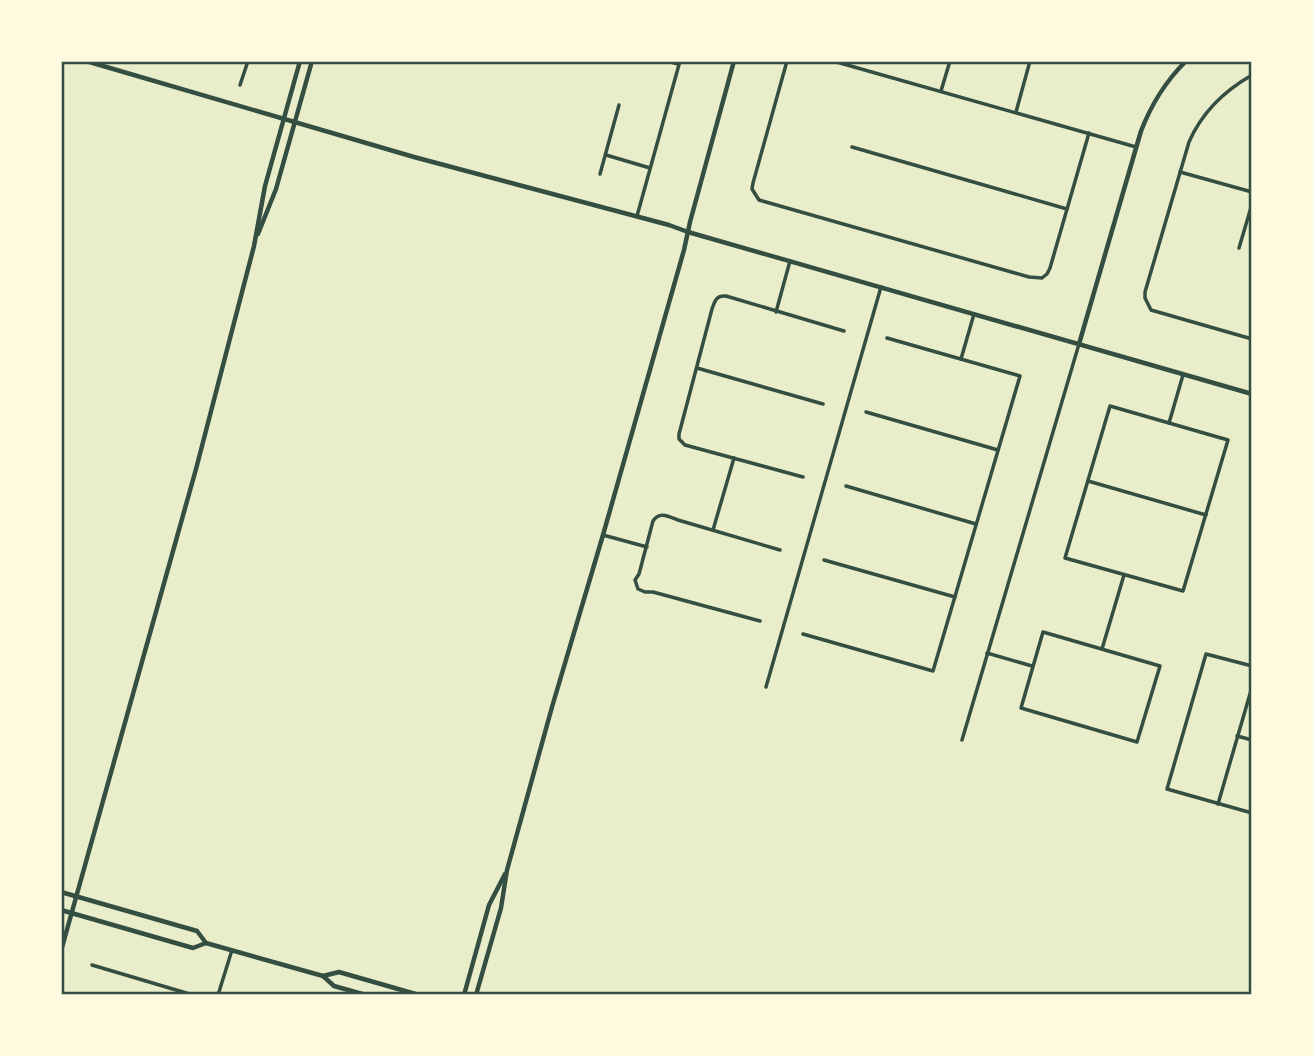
<svg xmlns="http://www.w3.org/2000/svg" width="1313" height="1056" viewBox="0 0 1313 1056" font-family="'Asap Condensed',sans-serif">
<style>
.lines{fill:none;stroke-linecap:round;stroke-linejoin:round}
.minor{stroke:#344e41;stroke-width:3.5}
.tertiary{stroke:#344e41;stroke-width:4.5}
.secondary{stroke:#344e41;stroke-width:4.5}
.neatline{fill:none;stroke:#344e41;stroke-width:2.5}
</style>
<rect width="100%" height="100%" fill="#e9edc9"/>
<g class="lines">
<!-- minor -->
<g class="minor">
<polyline points="667,61 678,64"/>
<polyline points="787,61 753,183 752,189 759,200 1029,277 1042,278 1047,274 1050,268 1089,133"/>
<polyline points="833,61 1136,147"/>
<path d="M 1252,75 C 1224,91 1202,112 1189,142 L 1145,292 L 1145,298 L 1151,310 L 1252,339"/>
<polyline points="240,85 248,61"/>
<polyline points="941,91 950,61"/>
<polyline points="1016,112 1030,61"/>
<polyline points="852,147 1067,209"/>
<polyline points="606,155 650,168"/>
<polyline points="1180,172 1252,192"/>
<polyline points="600,174 619,105"/>
<polyline points="637,216 680,61"/>
<polyline points="1239,248 1252,204"/>
<polyline points="776,312 790,261"/>
<polyline points="961,359 974,314"/>
<polyline points="697,368 823,404"/>
<polygon points="1110,406 1228,440 1183,591 1065,558"/>
<polyline points="866,412 998,450"/>
<polyline points="1169,423 1183,375"/>
<path d="M 803,477 L 685,445 L 679,439 L 679,434 L 712,309 C 715,301 716,295 726,296 L 844,331"/>
<polyline points="1088,481 1206,515"/>
<polyline points="846,486 976,524"/>
<polyline points="713,530 734,458"/>
<polyline points="603,535 647,547"/>
<polyline points="824,560 955,597"/>
<path d="M 760,621 L 653,592 L 645,592 L 638,589 L 635,580 L 639,574 L 653,521 C 659,511 668,516 678,520 L 780,550"/>
<polygon points="1043,632 1160,666 1137,742 1021,708"/>
<polyline points="803,634 933,671 1020,376 887,338"/>
<polyline points="1102,649 1124,575"/>
<polyline points="987,653 1032,666"/>
<polyline points="1252,666 1206,654 1167,789 1252,813"/>
<polyline points="766,687 881,287"/>
<polyline points="1237,736 1252,740"/>
<polyline points="962,740 1079,344"/>
<polyline points="1218,804 1252,687"/>
<polyline points="92,965 193,995"/>
<polyline points="218,995 232,950"/>
</g>
<!-- tertiary -->
<g class="tertiary">
<polyline points="86,61 414,157 669,225 688,232 1252,394"/>
<path d="M 1079,344 L 1141,131 C 1152,103 1165,82 1186,61"/>
<polyline points="464,995 489,905 505,874"/>
<polyline points="476,995 501,908 507,870 552,707 603,535 684,250 690,222 734,61"/>
</g>
<!-- secondary -->
<g class="secondary">
<polyline points="258,234 276,189 312,61"/>
<polyline points="61,892 197,931 206,943 323,976 334,986 366,995"/>
<polyline points="61,910 193,948 206,943"/>
<polyline points="61,951 196,469 254,246 265,186 300,61"/>
<polyline points="323,976 339,972 419,995"/>
</g>
</g>
<!-- border -->
<rect width="1313" height="1056" fill="none" stroke="#fefae0" stroke-width="126"/>
<rect x="63" y="63" width="1187" height="930" class="neatline"/>
</svg>
